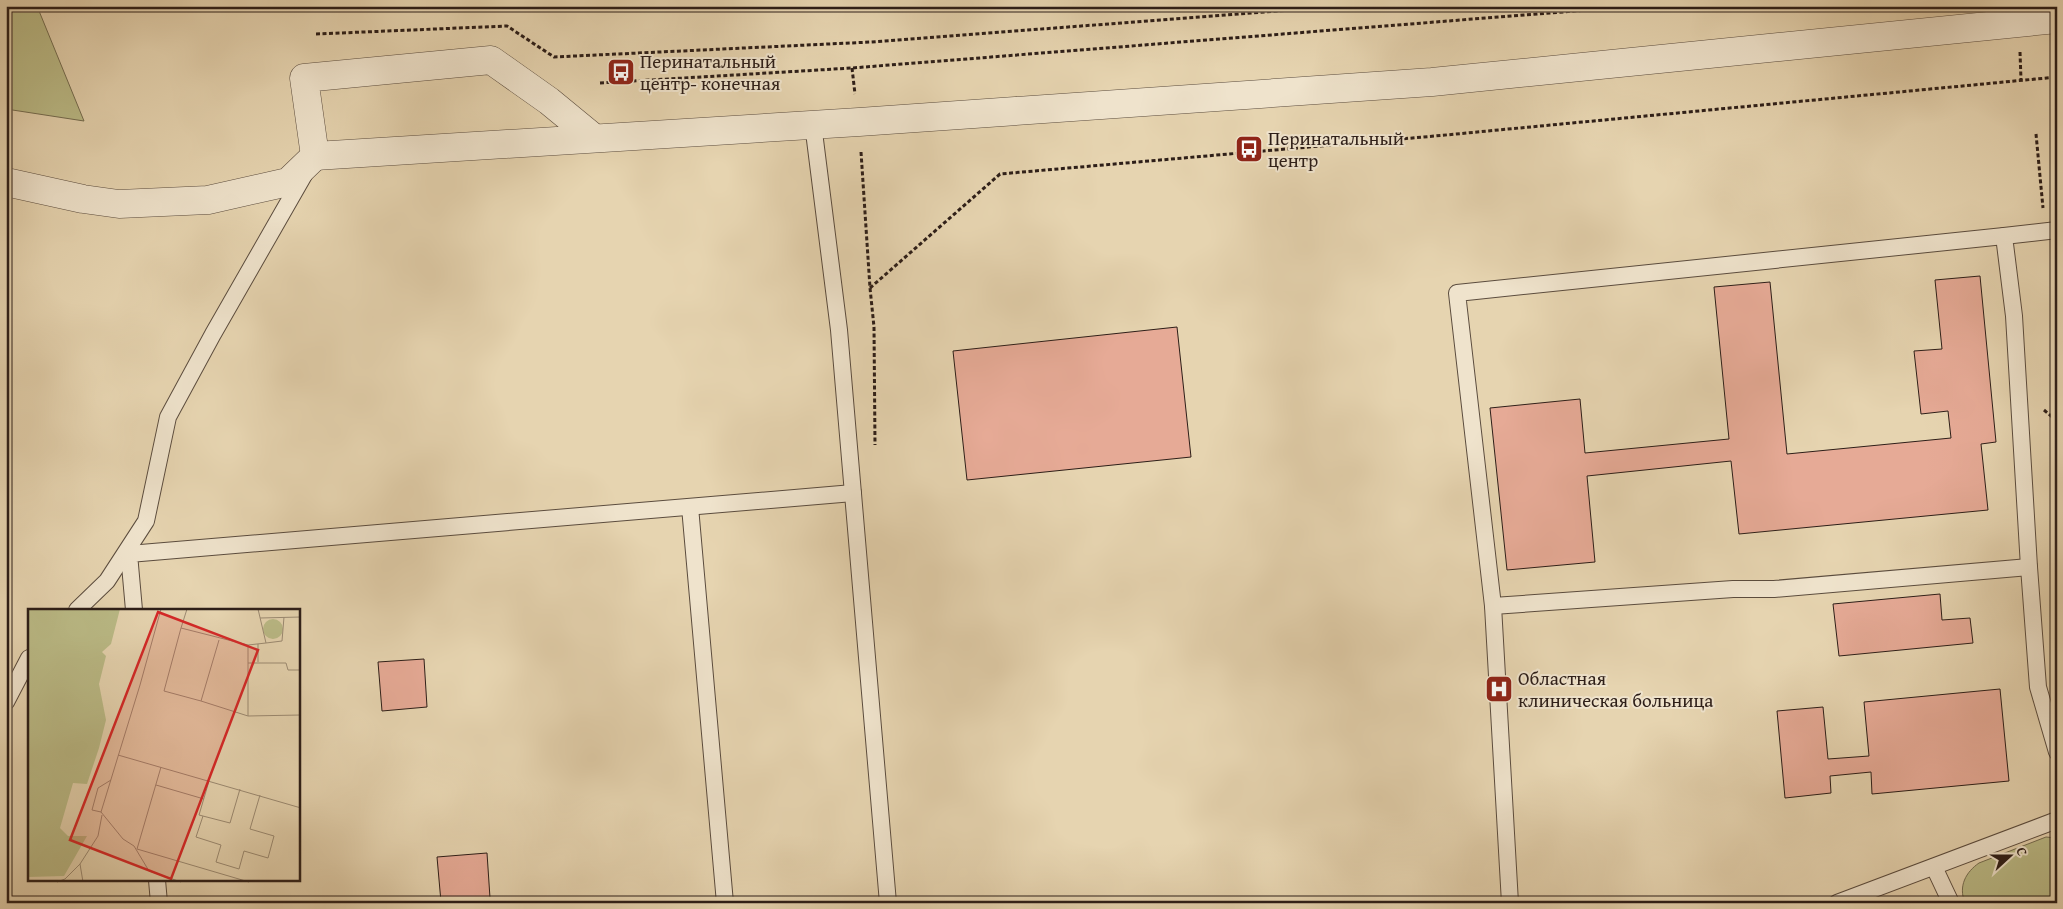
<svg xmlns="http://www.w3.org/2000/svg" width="2063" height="909" viewBox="0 0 2063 909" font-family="'Gentium Book Plus',serif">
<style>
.green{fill:#bbbb87;stroke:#746c50}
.building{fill:#e6aa96;stroke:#2d1e18}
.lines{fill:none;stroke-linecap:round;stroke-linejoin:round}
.lane-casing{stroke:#5b4c3e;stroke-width:18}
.street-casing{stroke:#5b4c3e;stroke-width:29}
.path{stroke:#2d1e18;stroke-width:3;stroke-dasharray:4 2.5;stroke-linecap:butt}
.lane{stroke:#efe3cc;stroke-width:16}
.street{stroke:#efe3cc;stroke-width:28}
.labels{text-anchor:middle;stroke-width:4;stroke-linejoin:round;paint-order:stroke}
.poi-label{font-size:19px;fill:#2d1e18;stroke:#efe3cc;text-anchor:start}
.inset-road{fill:none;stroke:#9c8b73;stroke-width:1}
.view{fill:#d62828;fill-opacity:0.15;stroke:#d62828;stroke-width:2.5}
.inset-edge{fill:none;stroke:#2d1e18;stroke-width:2.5}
</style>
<rect width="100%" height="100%" fill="#e6d4b0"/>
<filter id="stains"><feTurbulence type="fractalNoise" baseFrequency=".004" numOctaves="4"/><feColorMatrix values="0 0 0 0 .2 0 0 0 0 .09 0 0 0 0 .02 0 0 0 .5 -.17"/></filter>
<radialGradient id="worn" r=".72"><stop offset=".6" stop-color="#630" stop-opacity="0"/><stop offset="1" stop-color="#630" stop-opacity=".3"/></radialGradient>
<!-- green -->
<g class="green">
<polygon points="6,6 37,6 84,121 6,109"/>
<path d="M 2046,837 L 2057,838 L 2057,900 L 2049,903 L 1965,903 C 1958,886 1966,872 1979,863 Z"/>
</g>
<!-- building -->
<g class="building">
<polygon points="1980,276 1996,442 1981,444 1988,510 1739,534 1731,461 1587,476 1595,562 1507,570 1490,408 1580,399 1585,453 1729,439 1714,287 1770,282 1787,454 1951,438 1948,411 1921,414 1914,351 1942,349 1935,280"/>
<polygon points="1177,327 1191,457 967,480 953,351"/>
<polygon points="1940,594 1942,620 1970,618 1973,643 1839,656 1833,604"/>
<polygon points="424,659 427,707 382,711 378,662"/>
<polygon points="2000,689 2009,781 1872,794 1871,772 1830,776 1831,793 1785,798 1777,711 1823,707 1828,759 1869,756 1864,702"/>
<polygon points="487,853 490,898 441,902 437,857"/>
</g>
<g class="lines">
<!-- lane casing -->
<g class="lane-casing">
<g id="lane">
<polyline points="813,124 839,330 888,903"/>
<polyline points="2057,230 2004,236 2014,316 2029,567 2038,687 2057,752"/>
<polyline points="690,507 725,903"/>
<polyline points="1493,606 1457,293 2004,236"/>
<polyline points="77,610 107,581 146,521 168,417 213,334 304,175"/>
<polyline points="134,610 129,554 853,493"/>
<polyline points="6,702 29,658"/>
<polyline points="1934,867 1951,903"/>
<polyline points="157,880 159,903"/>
<polyline points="1510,903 1493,606 1733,589 1774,589 2029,567"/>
<polyline points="1837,903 2057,820"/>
</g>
</g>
<!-- street casing -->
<g class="street-casing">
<g id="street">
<polyline points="594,138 549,101 491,60 304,78 315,156 859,122 1432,82 2057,19"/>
<polyline points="6,182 83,199 119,204 208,200 288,182 315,156"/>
</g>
</g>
<!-- path -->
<g class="path">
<polyline points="316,34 507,26 554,57 871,42 1344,6"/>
<polyline points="2020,52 2021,80"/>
<polyline points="852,68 855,94"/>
<polyline points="600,83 852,68 1638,6"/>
<polyline points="2036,134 2043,208"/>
<polyline points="861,152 870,288 874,327 875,445"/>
<polyline points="870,288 1000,174 1435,136 2057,77"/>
<polyline points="2044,410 2057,421"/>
</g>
<!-- lane -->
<use href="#lane" class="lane"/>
<!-- street -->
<use href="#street" class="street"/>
</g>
<!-- icons -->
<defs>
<g id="bus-square" transform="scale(1.4375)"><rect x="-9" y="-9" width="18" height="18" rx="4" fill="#8f2418" stroke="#efe3cc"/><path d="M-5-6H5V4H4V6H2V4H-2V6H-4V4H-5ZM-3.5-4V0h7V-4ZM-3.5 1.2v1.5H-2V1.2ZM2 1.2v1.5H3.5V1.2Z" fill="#fff"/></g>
<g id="hospital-square" transform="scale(1.4375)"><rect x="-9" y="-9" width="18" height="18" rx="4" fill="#8f2418" stroke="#efe3cc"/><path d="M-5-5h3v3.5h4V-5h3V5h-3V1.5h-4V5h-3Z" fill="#fff"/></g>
</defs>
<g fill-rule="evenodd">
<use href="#bus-square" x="621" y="72"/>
<use href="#bus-square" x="1249" y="149"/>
<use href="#hospital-square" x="1499" y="689"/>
</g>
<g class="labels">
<!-- poi labels -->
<g class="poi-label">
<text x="640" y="68">Перинатальный<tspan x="640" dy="22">центр- конечная</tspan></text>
<text x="1268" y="145">Перинатальный<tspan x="1268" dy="22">центр</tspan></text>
<text x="1518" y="685">Областная<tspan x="1518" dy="22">клиническая больница</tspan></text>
</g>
</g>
<!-- overview -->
<g transform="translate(28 609)">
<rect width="272" height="272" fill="#e6d4b0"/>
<path d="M 0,0 L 92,0 L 83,35 L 74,43 L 78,47 L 71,75 L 78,111 L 71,139 L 59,175 L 45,174 L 32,219 L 40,227 L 59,227 L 36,267 L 0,268 ZM235 20a10 10 0 1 1 20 0a10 10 0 1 1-20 0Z" fill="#bbbb87"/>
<path class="inset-road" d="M 159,0 L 153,19 L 220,36M 232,9 L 273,8M 153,19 L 136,82 L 173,92M 191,31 L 173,92 L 220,107 L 273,106M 238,34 L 254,32 L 256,8M 230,53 L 230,35M 220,54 L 258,54 L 260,61 L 273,61M 220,107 L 220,36 L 238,34 L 230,0M 90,146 L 273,199M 133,158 L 109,240 L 221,273M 83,171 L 70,179 L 64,201 L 73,203 L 92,141 L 112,76 L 133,0M 181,172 L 171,206 L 202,214 L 212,180M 128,176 L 176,190M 73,203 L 95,230 L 106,237 L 121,262 L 153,273M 175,207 L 168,228 L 193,236 L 188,253 L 211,260 L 216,242 L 240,249 L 246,227 L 222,220 L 232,186M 52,255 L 55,273M 29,273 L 37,270 L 52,255 L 70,227 L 74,206"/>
<path class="view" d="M 130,3 L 230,41 L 143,270 L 42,231 Z"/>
<rect width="272" height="272" class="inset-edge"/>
</g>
<!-- margin -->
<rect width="2063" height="909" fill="none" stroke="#e6d4b0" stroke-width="25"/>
<rect x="8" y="8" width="2048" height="894" fill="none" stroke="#2d1e18" stroke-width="2.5"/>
<rect x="12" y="12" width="2038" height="884" fill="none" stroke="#2d1e18"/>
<!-- north arrow -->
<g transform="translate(2010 856) rotate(69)" stroke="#efe3cc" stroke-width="4" paint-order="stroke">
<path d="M0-4L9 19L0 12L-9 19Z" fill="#2d1e18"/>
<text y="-8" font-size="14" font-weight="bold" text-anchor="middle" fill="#2d1e18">С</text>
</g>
<rect width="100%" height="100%" filter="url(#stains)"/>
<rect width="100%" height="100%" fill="url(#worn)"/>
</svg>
